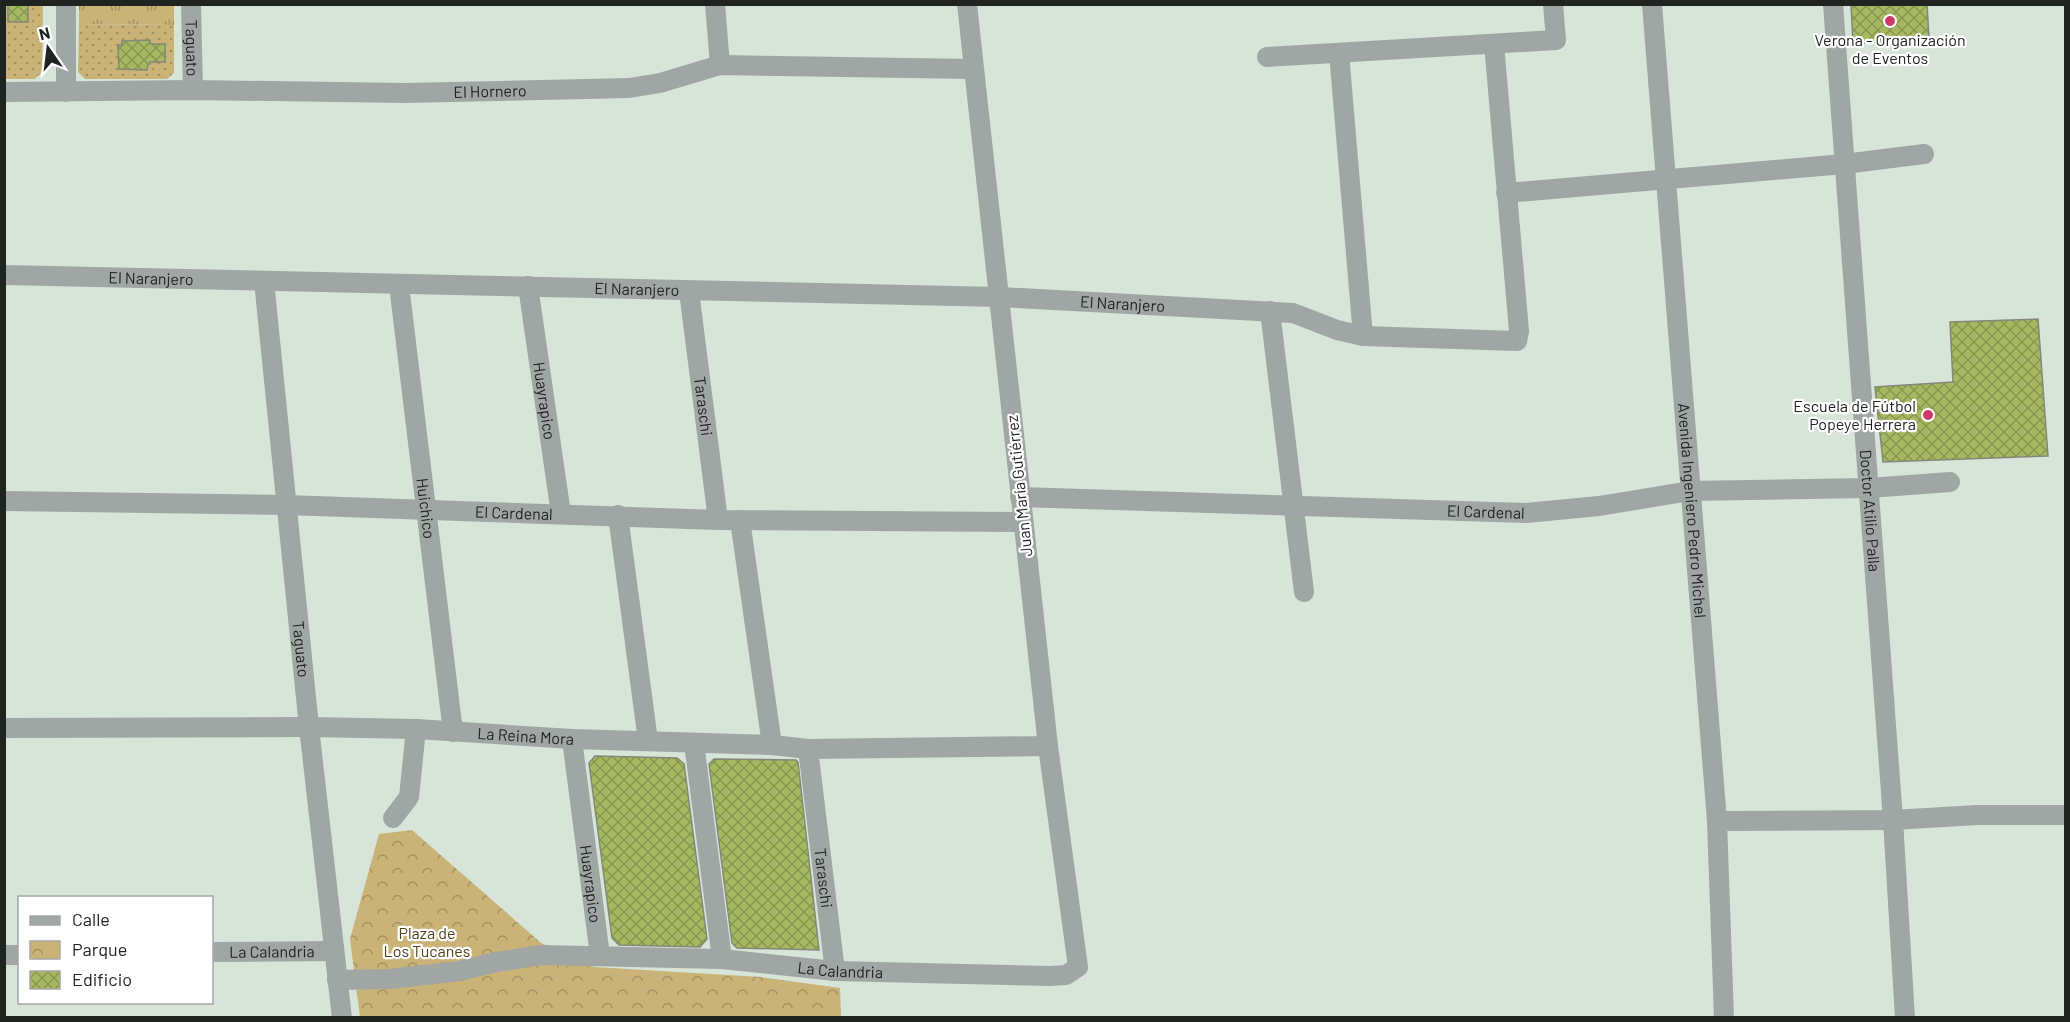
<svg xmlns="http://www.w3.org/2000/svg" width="2070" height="1022" viewBox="0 0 2070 1022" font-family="Barlow,sans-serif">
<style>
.grass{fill:url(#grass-tufts)}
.park{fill:url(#park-crowns)}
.garden{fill:url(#garden-dots)}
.building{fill:url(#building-cross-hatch);stroke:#84887a;stroke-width:1.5}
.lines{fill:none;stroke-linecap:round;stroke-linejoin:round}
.street{stroke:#9fa6a4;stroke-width:20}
.poi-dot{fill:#ca3c67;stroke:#fff;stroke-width:2}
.labels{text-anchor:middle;stroke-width:4.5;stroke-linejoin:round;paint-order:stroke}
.poi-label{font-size:16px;fill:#202420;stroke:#fff}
.street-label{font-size:16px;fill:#202420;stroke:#fff}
.park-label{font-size:16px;fill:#50431c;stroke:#fff}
</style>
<defs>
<pattern id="grass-tufts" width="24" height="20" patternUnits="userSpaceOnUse" patternTransform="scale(1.5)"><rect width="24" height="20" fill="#c9b376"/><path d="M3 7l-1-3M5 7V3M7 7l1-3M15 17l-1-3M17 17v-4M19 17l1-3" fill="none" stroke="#a39160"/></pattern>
<pattern id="park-crowns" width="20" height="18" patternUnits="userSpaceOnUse" patternTransform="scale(1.5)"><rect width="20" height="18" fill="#c9b376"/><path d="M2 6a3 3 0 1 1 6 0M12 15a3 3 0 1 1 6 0" fill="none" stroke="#a39160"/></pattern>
<pattern id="garden-dots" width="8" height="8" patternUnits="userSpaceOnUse" patternTransform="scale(1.5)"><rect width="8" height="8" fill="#c9b376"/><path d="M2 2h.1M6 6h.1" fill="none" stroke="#a39160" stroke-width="1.8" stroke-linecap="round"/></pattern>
<pattern id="building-cross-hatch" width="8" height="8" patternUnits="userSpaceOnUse" patternTransform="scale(1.5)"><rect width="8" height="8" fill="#a7b960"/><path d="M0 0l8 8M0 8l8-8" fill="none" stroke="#88964f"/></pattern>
</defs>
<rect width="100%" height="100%" fill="#d7e4d8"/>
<!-- grass -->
<polygon class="grass" points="79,5 174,5 174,25 79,24"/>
<!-- park -->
<polygon class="park" points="412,830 541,943 594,967 761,977 840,988 841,1017 360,1017 350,939 379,834"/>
<!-- garden -->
<g class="garden">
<polygon points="5,5 43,5 42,72 35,79 5,79"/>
<polygon points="79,24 174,25 174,73 167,79 85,79 78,72"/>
</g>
<!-- building -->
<g class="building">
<rect x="8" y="4" width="20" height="18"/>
<polygon points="1851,4 1927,4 1929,38 1853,44"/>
<polygon points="150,40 150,44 165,44 165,62 150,62 150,64 148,64 147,70 119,69 118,45 122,45 122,41"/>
<polygon points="2038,319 2048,456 1883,462 1875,387 1953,382 1950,322"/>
<polygon points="595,756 677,758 684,764 707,939 700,947 619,945 612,938 589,763"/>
<polygon points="714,759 796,760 798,762 819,950 737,948 732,943 709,764"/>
</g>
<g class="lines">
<!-- street -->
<g class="street">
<polyline points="66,4 66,92"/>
<path id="s1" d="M 191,4 L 193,90"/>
<polyline points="715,4 720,65"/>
<path id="s2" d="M 1652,4 L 1717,821 L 1724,1018"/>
<path id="s3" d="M 1833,4 L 1893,820 L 1905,1018"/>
<polyline points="1339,53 1363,336"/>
<polyline points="1267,57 1556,40 1553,4"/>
<path id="s4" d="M 4,92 L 193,90 L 405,93 L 629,88 L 660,83 L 720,65 L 973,69"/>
<polyline points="1506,193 1844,164 1924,154"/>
<path id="s5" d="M 4,275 L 1000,297 L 1293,313 L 1337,330 L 1363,336 L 1517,341 L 1519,331 L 1494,44"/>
<path id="s6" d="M 264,281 L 309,727 L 342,1018"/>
<path id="s7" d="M 399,285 L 453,732"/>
<path id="s8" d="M 528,286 L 561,514"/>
<path id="s9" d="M 689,291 L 718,520"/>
<polyline points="1270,311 1304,592"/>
<path id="s10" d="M 1020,497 L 1526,513 L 1599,506 L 1690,491 L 1869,488 L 1950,482"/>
<path id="s11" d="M 4,501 L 286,505 L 718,520 L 1023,522"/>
<polyline points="618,515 648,741"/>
<polyline points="740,520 772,745"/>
<path id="s12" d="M 4,728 L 309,727 L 416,729 L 572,739 L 772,745 L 808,749 L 1048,746"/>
<path id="s13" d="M 572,739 L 600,956"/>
<polyline points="694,743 722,959"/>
<path id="s14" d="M 808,749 L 835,971"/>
<polyline points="393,818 409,797 416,729"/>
<polyline points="1717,821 1893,820 1977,815 2066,815"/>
<path id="s15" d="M 212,952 L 334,951"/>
<polyline points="4,955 20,955"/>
<path id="s16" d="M 337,980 L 390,979 L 459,971 L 496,962 L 541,955 L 722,959 L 835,971 L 1050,976 L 1066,975 L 1078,967 L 1048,746 L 967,4"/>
</g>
</g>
<!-- markers -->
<g class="poi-dot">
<circle cx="1890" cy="21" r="6"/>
<circle cx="1928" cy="415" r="6"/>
</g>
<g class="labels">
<!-- poi labels -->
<g class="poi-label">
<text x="1890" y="46">Verona - Organización<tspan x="1890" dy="18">de Eventos</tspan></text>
<text x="1916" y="412" text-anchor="end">Escuela de Fútbol<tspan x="1916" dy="18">Popeye Herrera</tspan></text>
</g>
<!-- street labels -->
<g class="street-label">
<text dy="6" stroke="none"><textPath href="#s1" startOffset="44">Taguato</textPath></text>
<text dy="6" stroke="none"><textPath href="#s4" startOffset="486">El Hornero</textPath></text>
<text dy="6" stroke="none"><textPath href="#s5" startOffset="147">El Naranjero</textPath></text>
<text dy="6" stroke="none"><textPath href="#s5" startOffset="633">El Naranjero</textPath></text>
<text dy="6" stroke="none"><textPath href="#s5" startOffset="1119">El Naranjero</textPath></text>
<text dy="6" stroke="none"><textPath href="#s8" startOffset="116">Huayrapico</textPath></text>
<text dy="6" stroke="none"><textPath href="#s9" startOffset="116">Taraschi</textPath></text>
<text transform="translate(1019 486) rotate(-96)" y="6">Juan María Gutiérrez</text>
<text dy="6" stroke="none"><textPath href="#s7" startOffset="225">Huichico</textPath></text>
<text dy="6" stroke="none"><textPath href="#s10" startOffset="466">El Cardenal</textPath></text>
<text dy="6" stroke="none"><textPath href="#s2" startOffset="508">Avenida Ingeniero Pedro Michel</textPath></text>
<text dy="6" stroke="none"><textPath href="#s3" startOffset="508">Doctor Atilio Palla</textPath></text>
<text dy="6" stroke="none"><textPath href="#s11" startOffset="510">El Cardenal</textPath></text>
<text dy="6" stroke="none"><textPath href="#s6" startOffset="370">Taguato</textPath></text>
<text dy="6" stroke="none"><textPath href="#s12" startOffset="522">La Reina Mora</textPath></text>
<text dy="6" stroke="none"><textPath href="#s14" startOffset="130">Taraschi</textPath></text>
<text dy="6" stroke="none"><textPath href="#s13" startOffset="146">Huayrapico</textPath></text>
<text dy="6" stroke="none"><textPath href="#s15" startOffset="60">La Calandria</textPath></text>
<text dy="6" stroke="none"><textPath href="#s16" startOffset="506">La Calandria</textPath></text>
</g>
<!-- park labels -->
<g class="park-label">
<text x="427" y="939">Plaza de<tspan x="427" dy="18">Los Tucanes</tspan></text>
</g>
</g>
<!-- border -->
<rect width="2070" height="1022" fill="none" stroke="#202420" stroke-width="12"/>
<!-- legend -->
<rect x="18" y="896" width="195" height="108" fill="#ffffff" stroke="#a6a7a6" stroke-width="1.5"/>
<rect x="30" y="916" width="30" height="9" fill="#9fa6a4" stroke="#a6a7a6" stroke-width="1.5"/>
<text x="72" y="926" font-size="18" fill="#202420">Calle</text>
<rect x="30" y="941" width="30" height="18" fill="url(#park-crowns)" stroke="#a6a7a6" stroke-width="1.5"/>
<text x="72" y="956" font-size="18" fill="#202420">Parque</text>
<rect x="30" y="971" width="30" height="18" fill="url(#building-cross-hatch)" stroke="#a6a7a6" stroke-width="1.5"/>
<text x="72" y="986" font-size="18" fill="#202420">Edificio</text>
<!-- north arrow -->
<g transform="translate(48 48) rotate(346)" stroke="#ffffff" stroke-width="4.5" paint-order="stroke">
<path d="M0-4.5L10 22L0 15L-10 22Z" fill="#202420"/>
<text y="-9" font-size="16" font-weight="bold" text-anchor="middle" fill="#202420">N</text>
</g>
</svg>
